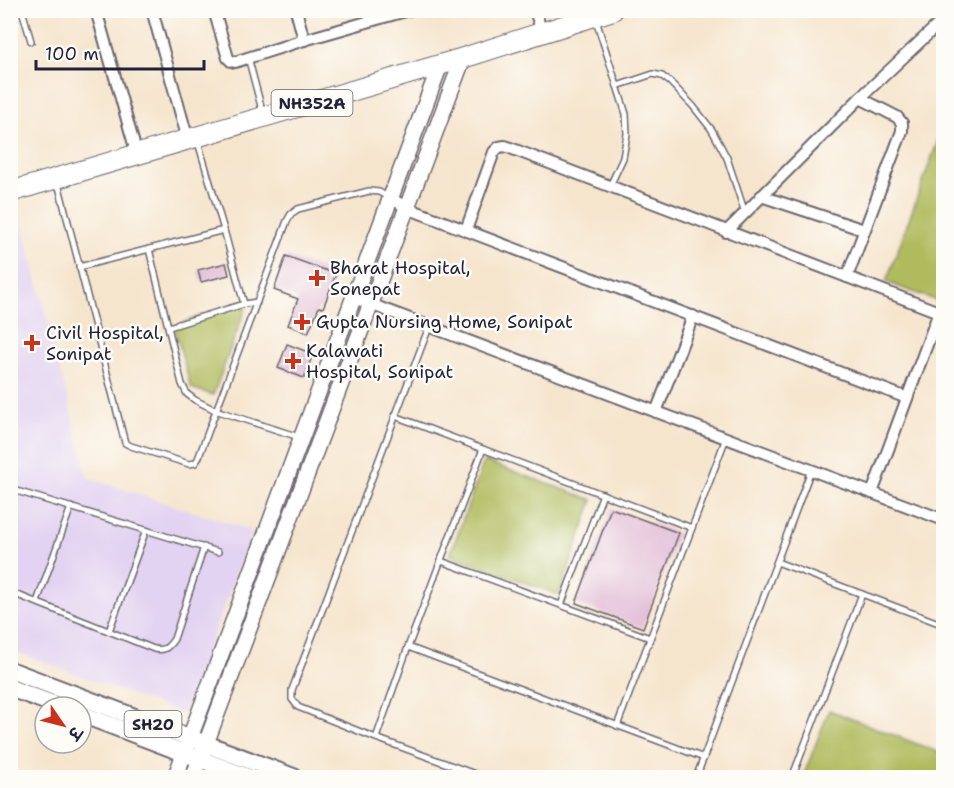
<svg xmlns="http://www.w3.org/2000/svg" width="954" height="788" viewBox="0 0 954 788" font-family="'Shantell Sans','Playpen Sans Deva',sans-serif">
<style>
.built{fill:#e3d3f2}
.green{fill:#b0bb5d;stroke:#696e4c;stroke-width:1.5}
.building{fill:#dfb5d3}
.lines{fill:none;stroke-linecap:round;stroke-linejoin:round}
.lane-casing{stroke:#6c666e;stroke-width:8}
.street-casing{stroke:#6c666e;stroke-width:14}
.secondary-casing{stroke:#6c666e;stroke-width:18}
.primary-casing{stroke:#6c666e;stroke-width:20}
.highway-casing{stroke:#6c666e;stroke-width:22}
.lane{stroke:#fff;stroke-width:5}
.street{stroke:#fff;stroke-width:10}
.secondary{stroke:#fff;stroke-width:15}
.primary{stroke:#fff;stroke-width:16}
.highway{stroke:#fff;stroke-width:20}
.poi-dot{fill:#c8321e;stroke:#fdfcf7;stroke-width:2}
.labels{text-anchor:middle;stroke-width:5;stroke-linejoin:round;paint-order:stroke}
.shield{fill:#fdfcf7;stroke:#646373;stroke-width:1.5}
.shield-label{font-size:16px;font-weight:bold;fill:#22223b}
.poi-label{font-size:18px;fill:#22223b;stroke:#fdfcf7;text-anchor:start}
</style>
<rect width="100%" height="100%" fill="#fdfcf7"/>
<filter id="ink" filterUnits="userSpaceOnUse"><feTurbulence type="fractalNoise" baseFrequency=".0167" numOctaves="2"/><feDisplacementMap in="SourceGraphic" scale="12" xChannelSelector="R" yChannelSelector="G"/><feConvolveMatrix kernelMatrix="1 2 1 2 8 2 1 2 1" color-interpolation-filters="sRGB"/></filter>
<filter id="wash" filterUnits="userSpaceOnUse"><feTurbulence type="fractalNoise" baseFrequency=".008" numOctaves="4" result="noise"/><feDisplacementMap in="SourceGraphic" scale="24" xChannelSelector="R" yChannelSelector="G"/><feGaussianBlur stdDeviation="1.35" result="paint"/><feColorMatrix in="noise" values="0 0 0 0 0 0 0 0 0 0 0 0 0 0 0 0 0 1.4 0 .05"/><feComposite in="paint" operator="in"/></filter>
<g filter="url(#wash)">
<rect width="100%" height="100%" fill="#f6e5cd"/>
<!-- built -->
<polygon class="built" points="18,206 88,478 253,531 183,714 11,650 10,208"/>
<!-- green -->
<g class="green">
<polygon points="943,127 943,303 886,282"/>
<polygon points="239,302 246,308 213,395 191,388 174,326"/>
<polygon points="484,461 593,500 559,595 450,555"/>
<polygon points="829,710 943,754 943,777 803,777"/>
</g>
<g id="blocks">
<!-- building -->
<g class="building">
<polygon points="286,256 336,274 323,308 319,307 308,333 288,325 298,299 274,290"/>
<polygon points="226,263 229,275 201,282 198,270"/>
<polygon points="287,344 313,354 304,378 278,368"/>
<polygon points="611,508 679,533 643,628 576,603"/>
</g>
</g>
</g>
<g filter="url(#ink)">
<use href="#blocks" fill-opacity="0" stroke="#6c666e" stroke-width="1.5"/>
<g class="lines">
<!-- lane casing -->
<g class="lane-casing">
<g id="lane">
<polyline points="22,10 31,41"/>
<polyline points="596,20 626,114 627,134 623,158 610,186"/>
<polyline points="248,57 263,114"/>
<polyline points="617,86 653,74 662,76 670,82 693,106 712,130 727,158 745,213"/>
<polyline points="198,142 224,230 244,304 257,302"/>
<polyline points="58,183 125,443 131,446 189,464 195,463 198,459 287,221 291,214 298,209 369,191 379,192 388,197"/>
<polyline points="149,249 182,384 187,394 195,400 215,410 299,437"/>
<polyline points="79,267 224,230"/>
<polyline points="169,327 244,304"/>
<polyline points="429,327 292,690 292,699 298,707 376,738 486,778"/>
<polyline points="395,416 692,528"/>
<polyline points="10,489 218,552"/>
<polyline points="441,561 650,638"/>
<polyline points="777,562 944,625"/>
<path d="M 10,592 L 154,649 C 164,651 168,648 174,639 L 204,547"/>
<polyline points="37,602 71,507"/>
<polyline points="561,605 603,494"/>
<polyline points="109,631 146,530"/>
<polyline points="408,647 704,758"/>
<polyline points="617,726 726,438"/>
<polyline points="376,738 408,647 483,449"/>
<polyline points="696,778 811,470"/>
<polyline points="792,778 862,594"/>
</g>
</g>
<!-- street casing -->
<g class="street-casing">
<g id="street">
<polyline points="96,10 137,155"/>
<polyline points="152,10 188,140"/>
<polyline points="214,10 228,58 231,61 235,62 304,40 409,10"/>
<polyline points="296,10 304,40"/>
<polyline points="535,10 542,33"/>
<polyline points="761,196 864,230"/>
<polyline points="391,198 407,208 907,398"/>
<polyline points="466,230 494,152 499,147 505,146 944,314"/>
<polyline points="726,232 860,98 944,19"/>
<polyline points="847,277 902,131 902,123 897,117 860,98"/>
<polyline points="354,298 944,520"/>
<polyline points="656,412 693,316"/>
<polyline points="872,493 939,312"/>
<polyline points="148,778 149,777"/>
</g>
</g>
<!-- secondary casing -->
<g class="secondary-casing">
<g id="secondary">
<polyline points="175,778 440,65"/>
<polyline points="193,778 463,58"/>
</g>
</g>
<!-- primary casing -->
<g class="primary-casing">
<g id="primary">
<polyline points="10,670 296,778"/>
<polyline points="10,688 61,707"/>
<polyline points="81,714 250,778"/>
</g>
</g>
<!-- highway casing -->
<g class="highway-casing">
<polyline id="highway" points="10,192 463,58 613,10"/>
</g>
<!-- lane -->
<use href="#lane" class="lane"/>
<!-- street -->
<use href="#street" class="street"/>
<!-- secondary -->
<use href="#secondary" class="secondary"/>
<!-- primary -->
<use href="#primary" class="primary"/>
<!-- highway -->
<use href="#highway" class="highway"/>
</g>
</g>
<!-- markers -->
<g class="poi-dot">
<path d="M314 269h6v6h6v6h-6v6h-6v-6h-6v-6h6z"/>
<path d="M299 313h6v6h6v6h-6v6h-6v-6h-6v-6h6z"/>
<path d="M29 334h6v6h6v6h-6v6h-6v-6h-6v-6h6z"/>
<path d="M290 352h6v6h6v6h-6v6h-6v-6h-6v-6h6z"/>
</g>
<g class="labels">
<!-- shield labels -->
<g class="shield">
<rect x="271.5" y="90" width="81" height="26" rx="4.5"/>
<rect x="124.5" y="711" width="57" height="26" rx="4.5"/>
</g>
<g class="shield-label">
<text x="312" y="109">NH352A</text>
<text x="153" y="730">SH20</text>
</g>
<!-- poi labels -->
<g class="poi-label">
<text x="330" y="274">Bharat Hospital,<tspan x="330" dy="21">Sonepat</tspan></text>
<text x="316" y="328">Gupta Nursing Home, Sonipat</text>
<text x="46" y="339">Civil Hospital,<tspan x="46" dy="21">Sonipat</tspan></text>
<text x="306" y="357">Kalawati<tspan x="306" dy="21">Hospital, Sonipat</tspan></text>
</g>
</g>
<!-- margin -->
<rect width="954" height="788" fill="none" stroke="#fdfcf7" stroke-width="36"/>
<!-- north arrow -->
<g transform="translate(63 725) rotate(125)"><circle r="28" fill="#fdfcf7" stroke="#a5a5ac" stroke-width="1.5"/>
<path d="M0-4.5L10 22L0 15L-10 22Z" fill="#c8321e"/>
<text y="-9" font-size="16" font-weight="bold" text-anchor="middle" fill="#22223b">उ</text>
</g>
<!-- scale -->
<path d="M36 60v9h168v-9" fill="none" stroke="#22223b" stroke-width="3"/>
<text x="45" y="60" font-size="18" fill="#22223b" stroke="#fdfcf7" stroke-width="4.5" paint-order="stroke">100 m</text>
</svg>
